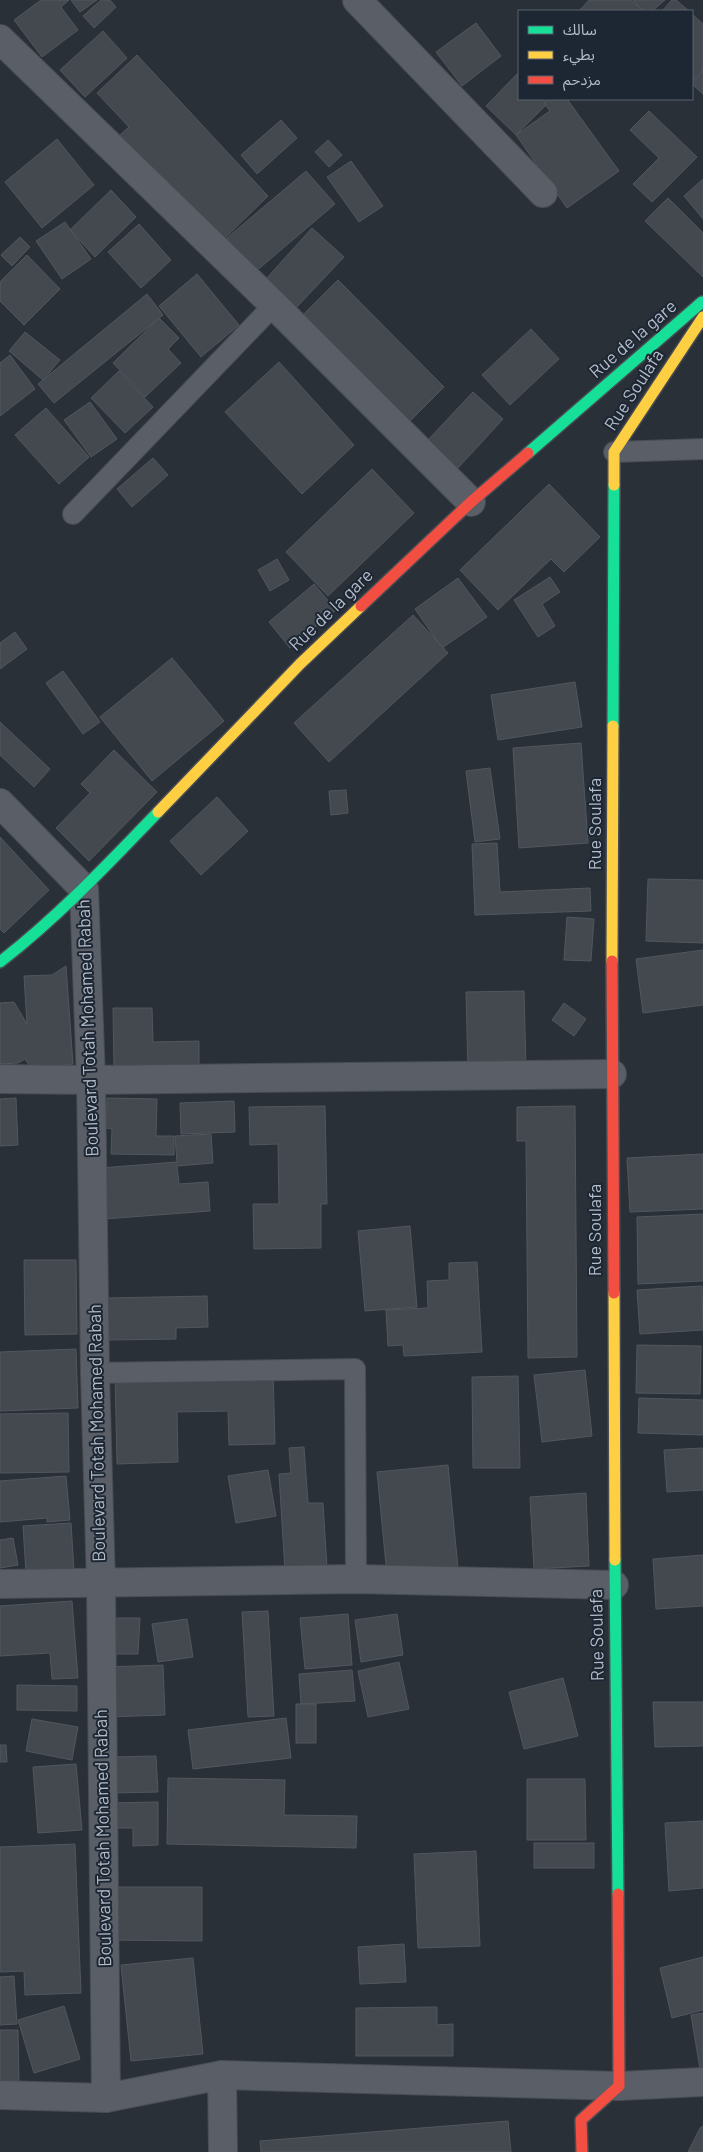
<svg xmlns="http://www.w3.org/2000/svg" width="703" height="2152" viewBox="0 0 703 2152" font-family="Barlow,'Noto Sans Arabic',sans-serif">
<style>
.building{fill:#444950;stroke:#52575f}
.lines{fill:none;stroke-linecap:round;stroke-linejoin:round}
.lane-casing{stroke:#484c53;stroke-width:22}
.street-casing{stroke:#484c53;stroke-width:30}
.fast-casing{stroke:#484c53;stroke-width:14}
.slow-casing{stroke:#484c53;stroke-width:14}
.jam-casing{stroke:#484c53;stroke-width:14}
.lane{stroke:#5a5e66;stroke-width:20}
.street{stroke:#5a5e66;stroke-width:28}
.fast{stroke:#16e098;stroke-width:11}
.slow{stroke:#ffcf43;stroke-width:11}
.jam{stroke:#f24e42;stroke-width:11}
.labels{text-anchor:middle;stroke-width:4;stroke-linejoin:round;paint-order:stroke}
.street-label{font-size:18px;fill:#b4bcc9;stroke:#1d2633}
</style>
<rect width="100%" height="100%" fill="#2a3038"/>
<!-- building -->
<g class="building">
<polygon points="41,0 69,0 61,7 78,30 42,57 14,20"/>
<polygon points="71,0 97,0 80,12"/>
<polygon points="101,0 110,0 116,7 94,28 83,16"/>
<polygon points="589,0 631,0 644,11 579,11"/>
<polygon points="633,0 665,0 652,11 643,11"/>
<polygon points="672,0 676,0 689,11 662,11"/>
<polygon points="692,14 703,24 703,70 692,82"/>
<polygon points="476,23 501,56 462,86 436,52"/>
<polygon points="103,31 127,58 85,97 60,70"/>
<polygon points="137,55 268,196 220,243 119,136 129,127 97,93"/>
<polygon points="703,71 703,94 692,84"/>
<polygon points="517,74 519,75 519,99 543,99 548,103 516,135 486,106"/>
<polygon points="550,99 567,99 619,171 567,208 516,135 550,111 544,103"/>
<polygon points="649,111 697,157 652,202 633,184 659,158 630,130"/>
<polygon points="281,120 297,138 257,174 241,155"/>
<polygon points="57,139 94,185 42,228 5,182"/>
<polygon points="328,140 342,155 329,167 315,152"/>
<polygon points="351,161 383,206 359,222 327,177"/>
<polygon points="306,171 335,204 255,272 227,238"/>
<polygon points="703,179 703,219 684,196"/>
<polygon points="111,190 136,217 95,257 70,230"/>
<polygon points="668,198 703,233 703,277 645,221"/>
<polygon points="65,222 91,259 62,279 36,241"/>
<polygon points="139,224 171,260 141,288 108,252"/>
<polygon points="312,228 344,257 295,309 265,280"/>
<polygon points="20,237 30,247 12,266 1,255"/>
<polygon points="27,255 60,289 24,325 0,301 0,282"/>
<polygon points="197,274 239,325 201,357 159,306"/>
<polygon points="338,280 444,387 409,422 303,315"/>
<polygon points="147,294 163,315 54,403 38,384"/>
<polygon points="159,318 179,338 168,349 181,363 145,397 113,363"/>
<polygon points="531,329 559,359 510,405 482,375"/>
<polygon points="25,332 60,360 43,380 9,351"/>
<polygon points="10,355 35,389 0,416 0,363"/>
<polygon points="279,362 354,445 302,494 225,412"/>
<polygon points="119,371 153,407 125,433 91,398"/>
<polygon points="473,392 503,419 458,468 428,440"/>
<polygon points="90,402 117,439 91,457 64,420"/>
<polygon points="46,408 89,457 59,484 15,435"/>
<polygon points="153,458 168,475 132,507 117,489"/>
<polygon points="372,469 414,513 328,596 286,552"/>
<polygon points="549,484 600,537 564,572 551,559 498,610 460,570"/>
<polygon points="277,559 289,580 270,591 258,570"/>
<polygon points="550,577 560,592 542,604 555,626 538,637 514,600"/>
<polygon points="458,578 487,617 442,648 415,609"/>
<polygon points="314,584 336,610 290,648 269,622"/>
<polygon points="413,615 448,653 329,762 294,723"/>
<polygon points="15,632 27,649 0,669 0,643"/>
<polygon points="172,658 224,721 152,781 100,717"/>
<polygon points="63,671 100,722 83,734 46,683"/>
<polygon points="575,682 582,727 498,740 491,695"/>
<polygon points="0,722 50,769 34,787 0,755"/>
<polygon points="581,743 588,843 519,848 513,748"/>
<polygon points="114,750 157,792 89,861 56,828 90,793 81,784"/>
<polygon points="490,768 500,839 475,842 466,771"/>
<polygon points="346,790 348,813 331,815 329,791"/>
<polygon points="217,797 248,831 201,875 170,841"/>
<polygon points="0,837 49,890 4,933 0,929"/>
<polygon points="497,843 500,892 590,888 591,911 475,915 472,844"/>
<polygon points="648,879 703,880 703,943 646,941"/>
<polygon points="567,917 594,919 591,961 564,960"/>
<polygon points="703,950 703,1005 643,1013 636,959"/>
<polygon points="66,966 73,1064 31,1068 25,1059 18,1063 0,1064 0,1003 14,1002 27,1024 24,976 52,975"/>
<polygon points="524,991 526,1069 468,1070 466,992"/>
<polygon points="564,1003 586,1019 574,1036 552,1020"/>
<polygon points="113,1008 152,1008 153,1042 199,1041 199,1065 114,1066"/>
<polygon points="16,1098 18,1145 0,1146 0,1099"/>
<polygon points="107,1098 157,1099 156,1136 174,1136 174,1155 111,1154 112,1129 106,1128"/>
<polygon points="234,1101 235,1132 181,1134 180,1103"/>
<polygon points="325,1106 327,1204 321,1204 321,1248 254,1249 253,1204 279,1204 278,1144 250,1145 249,1107"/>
<polygon points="575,1106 577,1357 528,1358 526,1141 517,1141 517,1107"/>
<polygon points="211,1134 213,1163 177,1166 179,1184 208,1182 210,1211 104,1219 100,1168 177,1162 175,1136"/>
<polygon points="703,1154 703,1209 630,1212 627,1158"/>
<polygon points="703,1214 703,1281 638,1284 637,1217"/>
<polygon points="410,1226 417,1307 365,1311 358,1231"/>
<polygon points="24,1260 76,1260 77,1334 25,1335"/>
<polygon points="477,1262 482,1352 404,1356 403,1345 388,1346 386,1310 428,1308 427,1281 449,1280 449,1263"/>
<polygon points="702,1286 703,1330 640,1334 637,1290"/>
<polygon points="207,1296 208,1327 176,1328 176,1339 109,1340 108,1298"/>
<polygon points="637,1345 701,1346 700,1394 636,1393"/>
<polygon points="76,1349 78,1408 0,1411 0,1352"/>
<polygon points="273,1369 275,1444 229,1445 228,1411 177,1412 178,1462 117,1464 115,1373"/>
<polygon points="585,1370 592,1436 542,1442 534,1375"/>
<polygon points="518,1376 520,1468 473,1468 472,1377"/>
<polygon points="639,1398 703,1400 703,1435 638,1433"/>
<polygon points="68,1413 69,1472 0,1473 0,1414"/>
<polygon points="304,1447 308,1503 323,1503 327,1568 285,1571 279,1474 291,1473 289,1448"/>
<polygon points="703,1448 703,1490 667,1492 664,1450"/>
<polygon points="448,1465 458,1568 387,1575 377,1472"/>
<polygon points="268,1470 276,1516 236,1523 228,1476"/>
<polygon points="66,1476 70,1520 47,1522 47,1518 0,1522 0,1481"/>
<polygon points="586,1493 589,1566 534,1569 530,1497"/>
<polygon points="71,1523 74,1570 26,1573 23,1526"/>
<polygon points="13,1538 18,1565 0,1568 0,1540"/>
<polygon points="703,1555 703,1606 656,1609 653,1559"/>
<polygon points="72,1601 78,1678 52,1679 50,1653 0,1656 0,1606"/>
<polygon points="268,1611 274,1716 248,1717 242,1612"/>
<polygon points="348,1614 352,1665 305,1669 300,1618"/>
<polygon points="397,1614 403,1655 361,1662 355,1620"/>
<polygon points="114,1618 140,1618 138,1654 113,1654"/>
<polygon points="187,1619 193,1657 158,1662 152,1624"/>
<polygon points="399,1662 409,1709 368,1717 358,1671"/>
<polygon points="163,1665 165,1715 108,1717 106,1667"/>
<polygon points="352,1670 355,1701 301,1704 299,1674"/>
<polygon points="563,1678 578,1736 524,1749 509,1692"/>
<polygon points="17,1685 77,1686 77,1711 17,1710"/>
<polygon points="653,1702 703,1702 703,1746 655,1747"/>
<rect x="296" y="1704" width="20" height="39"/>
<polygon points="286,1718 291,1758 193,1769 188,1730"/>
<polygon points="32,1719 78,1727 72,1760 26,1751"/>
<polygon points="0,1745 6,1745 7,1762 0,1762"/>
<polygon points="156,1756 158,1792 113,1793 112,1757"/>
<polygon points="76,1764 82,1830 38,1833 33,1767"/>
<polygon points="168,1778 285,1780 284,1815 357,1816 356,1848 167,1844"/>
<polygon points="527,1779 585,1779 586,1840 527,1840"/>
<polygon points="158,1802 158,1845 133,1846 133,1828 108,1828 107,1803"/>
<polygon points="703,1821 703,1888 669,1891 665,1823"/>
<rect x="534" y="1843" width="60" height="25"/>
<polygon points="75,1844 81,1993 25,1995 24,1971 0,1972 0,1847"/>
<polygon points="476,1851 480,1946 418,1948 414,1854"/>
<polygon points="112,1887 202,1887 202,1941 112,1940"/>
<polygon points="404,1944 406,1982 360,1984 358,1947"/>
<polygon points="703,1957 703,2010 672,2018 660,1968"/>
<polygon points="193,1958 203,2054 131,2061 121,1965"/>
<polygon points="14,1976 17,2024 0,2025 0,1977"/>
<polygon points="64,2006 80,2059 34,2073 18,2020"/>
<polygon points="437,2007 437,2025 453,2024 453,2056 356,2056 356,2008"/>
<polygon points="703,2013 703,2075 701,2075 691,2015"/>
<polygon points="0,2030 18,2030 19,2084 0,2084"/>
<polygon points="508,2121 511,2152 261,2152 260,2141"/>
<polygon points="703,2126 703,2152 688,2152 700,2128"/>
</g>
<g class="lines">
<!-- lane casing -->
<g class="lane-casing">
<g id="lane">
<polyline points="614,452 703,449"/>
<polyline points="73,514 274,305"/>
<polyline points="95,1373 355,1369 356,1579"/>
</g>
</g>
<!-- street casing -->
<g class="street-casing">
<g id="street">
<polyline points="357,0 543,193"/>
<polyline points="0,39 274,305 471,502"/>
<polyline points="0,803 84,889 91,1080 95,1373 101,1584 106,2098"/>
<polyline points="0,1079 91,1080 612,1074"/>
<polyline points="0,1584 356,1579 614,1585"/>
<polyline points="222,2075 223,2152"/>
<polyline points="0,2095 106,2098 222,2075 619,2086 703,2082"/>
</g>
</g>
<!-- fast casing -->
<g class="fast-casing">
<g id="fast">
<polyline points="528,453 702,302"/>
<polyline points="613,726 614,485"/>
<path d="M 0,962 C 58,917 108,864 158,812"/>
<polyline points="615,1560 618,1894"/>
</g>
</g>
<!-- slow casing -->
<g class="slow-casing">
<g id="slow">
<polyline points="614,485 614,452 703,317"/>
<polyline points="158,812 300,664 361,606"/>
<polyline points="612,961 613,726"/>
<polyline points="614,1293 615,1560"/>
</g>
</g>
<!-- jam casing -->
<g class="jam-casing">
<g id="jam">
<polyline points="361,606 471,502 528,453"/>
<polyline points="612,961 614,1293"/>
<polyline points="582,2152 581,2120 619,2086 618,1894"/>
</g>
</g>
<!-- lane -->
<use href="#lane" class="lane"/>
<!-- street -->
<use href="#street" class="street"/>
<!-- fast -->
<use href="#fast" class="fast"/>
<!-- slow -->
<use href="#slow" class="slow"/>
<!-- jam -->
<use href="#jam" class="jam"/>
</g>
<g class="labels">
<!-- street labels -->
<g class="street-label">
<text transform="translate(633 339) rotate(-41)" y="6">Rue de la gare</text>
<text transform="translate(634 390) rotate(-57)" y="6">Rue Soulafa</text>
<text transform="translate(331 610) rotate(-44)" y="6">Rue de la gare</text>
<text transform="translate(595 824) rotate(-90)" y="6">Rue Soulafa</text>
<text transform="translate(88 1028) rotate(-92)" y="6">Boulevard Totah Mohamed Rabah</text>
<text transform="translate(595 1230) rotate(-90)" y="6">Rue Soulafa</text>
<text transform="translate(97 1433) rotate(-91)" y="6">Boulevard Totah Mohamed Rabah</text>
<text transform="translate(597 1635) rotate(-91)" y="6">Rue Soulafa</text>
<text transform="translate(103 1838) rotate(-91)" y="6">Boulevard Totah Mohamed Rabah</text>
</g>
</g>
<!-- legend -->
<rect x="518" y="10" width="175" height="90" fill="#1d2633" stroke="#59626f"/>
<rect x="528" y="26" width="25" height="8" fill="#16e098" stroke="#59626f"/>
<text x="563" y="35" font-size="15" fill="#b4bcc9">سالك</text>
<rect x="528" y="51" width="25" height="8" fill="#ffcf43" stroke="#59626f"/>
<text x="563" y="60" font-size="15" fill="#b4bcc9">بطيء</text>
<rect x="528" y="76" width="25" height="8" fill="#f24e42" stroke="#59626f"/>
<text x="563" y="85" font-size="15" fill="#b4bcc9">مزدحم</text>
</svg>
